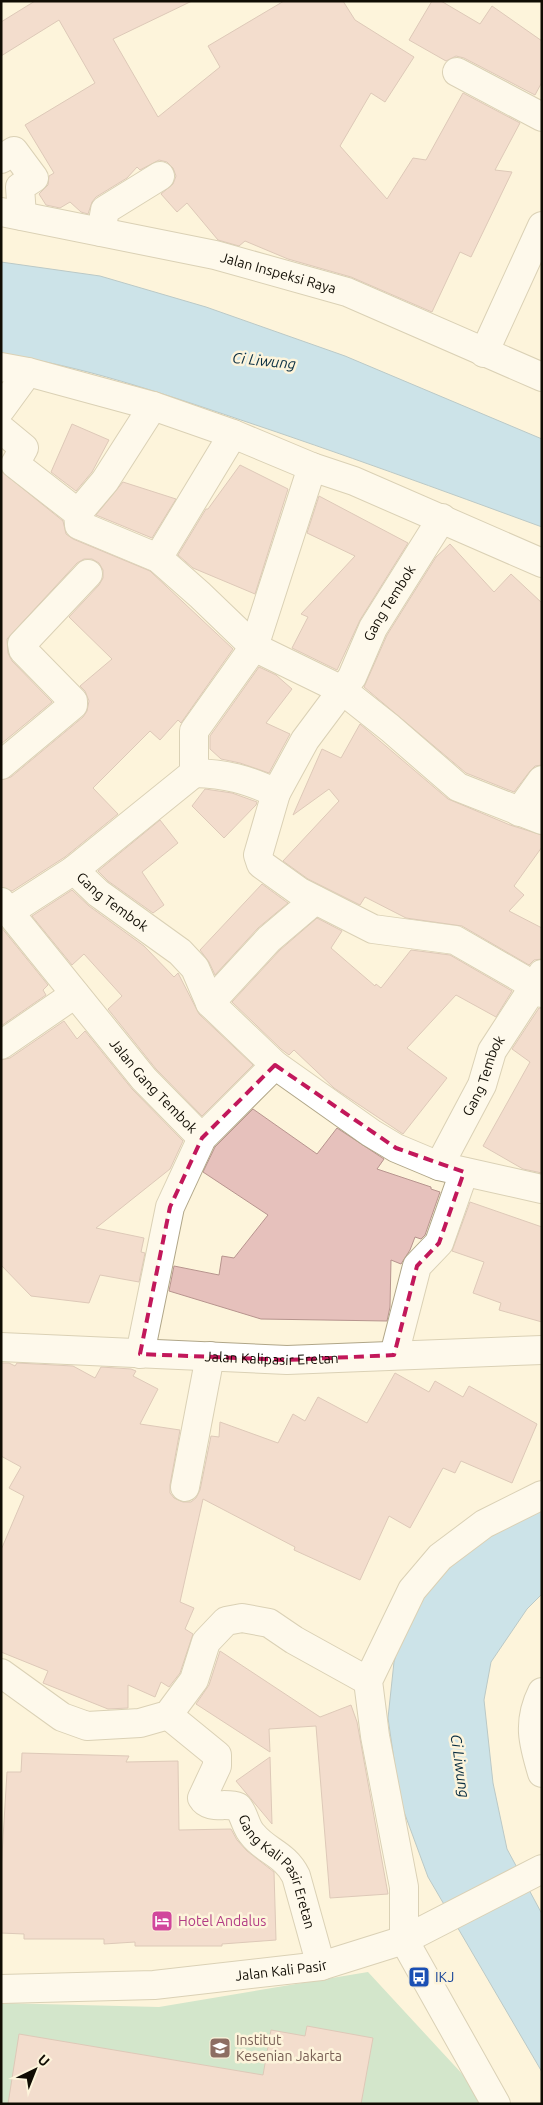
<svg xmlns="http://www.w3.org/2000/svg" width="543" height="2105" viewBox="0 0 543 2105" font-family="Ubuntu,sans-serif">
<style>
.green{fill:#a0d4b8}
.water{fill:#91cff8;stroke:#6a94ae}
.building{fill:#e6c1bc;stroke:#b7948e}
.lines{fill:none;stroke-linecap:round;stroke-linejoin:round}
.street-casing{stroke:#b0a688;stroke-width:30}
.secondary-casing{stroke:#b0a688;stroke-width:30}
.street{stroke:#fff;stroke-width:28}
.secondary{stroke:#fff;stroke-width:28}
.marked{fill:none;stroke:#c2185b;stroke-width:4;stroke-dasharray:10 6;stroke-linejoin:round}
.labels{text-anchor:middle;stroke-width:5;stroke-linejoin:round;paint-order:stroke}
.street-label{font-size:14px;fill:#100c03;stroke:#fdf4db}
.hotel-label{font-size:14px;fill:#b23c85;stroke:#fdf4db;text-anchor:start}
.transit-label{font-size:14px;fill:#164399;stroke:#fdf4db;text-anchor:start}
.education-label{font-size:14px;fill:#785e54;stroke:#fdf4db;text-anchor:start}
.water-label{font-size:15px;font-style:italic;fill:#092e42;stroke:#fdf4db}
</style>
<rect width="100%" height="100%" fill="#fdf4db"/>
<!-- green -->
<polygon class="green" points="368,1972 477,2090 484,2104 1,2104 1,2003 159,2007"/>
<!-- water -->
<g class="water">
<path d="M 1,262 L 100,276 L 206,307 L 345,356 L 542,439 L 542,527 C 441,490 340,453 238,419 C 161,393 83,366 1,354 Z"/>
<polygon points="542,1503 542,1594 527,1609 491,1662 484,1700 493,1783 507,1849 542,1914 542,2072 428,1877 400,1801 388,1718 394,1662 404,1625 440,1572 483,1533"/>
</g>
<!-- building -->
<g class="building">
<polygon points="35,1 192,1 113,39 158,117 220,67 208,46 284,1 343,1 355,20 414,57 385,102 371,93 340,146 387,199 413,158 426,160 463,93 520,123 495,170 512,172 471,257 460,252 432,312 351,277 288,259 245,241 239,246 218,240 187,203 177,212 161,194 173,184 176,176 173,168 167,162 159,160 140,170 137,167 127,178 96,197 92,202 88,214 81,212 70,202 60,208 46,205 39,194 48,185 49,176 54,173 25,125 95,83 59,20 1,56 1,22"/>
<polygon points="432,1 441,1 480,24 492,6 542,41 542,82 535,95 464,58 456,56 446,61 409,40"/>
<polygon points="72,424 109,440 92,472 76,491 51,472"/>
<polygon points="240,465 288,489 255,594 193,568 178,555 206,509 208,509"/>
<polygon points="1,471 63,521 66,534 73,539 150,571 233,649 181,723 178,720 160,740 150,731 93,788 118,814 65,857 12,891 1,887 1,780 11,777 83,717 87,711 89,701 85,691 80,686 112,659 69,617 99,585 103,578 103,570 99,563 92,559 84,559 77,563 7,639 8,653 12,661 52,702 1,744"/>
<polygon points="123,482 176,499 152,538 96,515"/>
<polygon points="319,496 408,543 360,620 337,670 292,648 308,617 301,614 355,556 307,533"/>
<polygon points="450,544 494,592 511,574 542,603 542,765 535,766 530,771 514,792 466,773 364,687 387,635 436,557"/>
<polygon points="259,667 276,675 292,689 266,723 290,734 269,773 240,763 221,759 210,749 210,736"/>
<polygon points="360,724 448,799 510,825 542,835 542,847 514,886 524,895 509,911 542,928 542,959 534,960 529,965 462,926 406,918 365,897 360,905 308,879 283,861 339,801 329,789 293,815 322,749 341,758"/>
<polygon points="205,789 232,793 257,802 256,805 224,838 192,806"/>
<polygon points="160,820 178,843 142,872 164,905 153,913 108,881 98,871"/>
<polygon points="262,884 288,903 258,928 215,975 209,962 200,950"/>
<polygon points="72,890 89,906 144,946 174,977 178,973 199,1014 253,1065 202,1116 156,1069 108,1009 122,996 84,954 72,965 32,916"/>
<polygon points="317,918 342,931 331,948 375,986 376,984 381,988 411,950 450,955 512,991 496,1017 456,995 407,1048 447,1078 403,1134 334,1088 294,1050 289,1055 281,1049 232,1002 280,950"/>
<polygon points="1,927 48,985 43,990 46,995 1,1026"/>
<polygon points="539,1008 542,1008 542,1173 523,1169 483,1146 530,1062 512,1049"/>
<polygon points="64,1021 77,1039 85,1031 132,1089 183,1141 170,1169 96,1228 144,1238 141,1252 145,1253 139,1282 100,1275 89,1303 31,1296 1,1265 1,1060 10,1058"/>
<polygon points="253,1109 317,1154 337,1128 384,1159 377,1169 431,1187 431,1189 440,1192 425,1235 421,1239 415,1237 410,1250 401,1264 391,1260 390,1307 387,1321 261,1319 169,1291 174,1266 219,1275 222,1256 234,1258 268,1215 203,1172 215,1147"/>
<polygon points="470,1202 542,1227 542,1322 499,1310 501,1303 473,1293 484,1262 452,1251"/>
<polygon points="1,1363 9,1363 15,1366 17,1363 73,1366 95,1378 101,1367 131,1369 136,1371 133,1376 158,1389 140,1424 180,1430 170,1485 170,1493 174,1498 183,1502 191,1502 196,1498 200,1490 211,1436 219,1437 220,1422 278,1443 293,1414 305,1421 318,1397 367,1423 395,1373 429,1392 435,1381 463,1397 469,1386 537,1424 512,1483 461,1461 455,1473 443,1468 410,1528 389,1516 360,1580 294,1550 295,1547 203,1499 180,1602 194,1608 185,1629 193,1634 180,1673 169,1687 161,1682 155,1697 128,1685 128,1708 108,1709 43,1683 48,1671 1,1652 1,1550 24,1496 9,1488 21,1467 1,1456"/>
<polygon points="220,1651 320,1717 351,1705 357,1722 388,1894 330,1898 316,1726 269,1729 270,1752 196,1704 209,1685"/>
<polygon points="22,1753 129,1756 126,1762 178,1761 179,1830 231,1829 237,1840 247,1851 274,1872 276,1940 222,1944 222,1946 135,1946 135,1942 104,1944 104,1939 24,1939 24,1934 1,1933 1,1872 7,1772 21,1772"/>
<polygon points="270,1757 272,1824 236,1781"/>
<polygon points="307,2026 373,2038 361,2104 8,2104 19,2034 263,2075 271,2030 305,2036"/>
</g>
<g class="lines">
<!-- street casing -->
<g class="street-casing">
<g id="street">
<polyline points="457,72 542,117"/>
<polyline points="1,159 14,151 34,178 20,187 22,216"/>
<polyline points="101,232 105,210 160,176"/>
<polyline points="484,353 542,226"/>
<polyline points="1,367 28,372 153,406 233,434 312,467 354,481 542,563"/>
<polyline points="1,409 28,372"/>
<polyline points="1,429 24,448 15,464 78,513 79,525 158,558 200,595 254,647 342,690 390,728 458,787 542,820"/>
<polyline points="78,513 105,481 153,406"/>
<polyline points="158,558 233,434"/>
<polyline points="1,765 73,705 73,701 23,650 22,644 88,574"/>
<path d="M 194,773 C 227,774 246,779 276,793 L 258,855 L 261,864 L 300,892 L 373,929 L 455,940 L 521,978 L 542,993"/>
<path id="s1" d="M 276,793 L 305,740 L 352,677 L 373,628 L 442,518"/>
<polyline points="519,812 542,780"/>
<path id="s2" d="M 74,870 L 98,893 L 180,952 L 195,968 L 210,1003 L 275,1065 L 371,1133 L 396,1148 L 439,1166 L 542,1189"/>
<path id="s3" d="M 1,902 L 144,1079 L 202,1138"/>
<polyline points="9,912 74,870 194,773 194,731 254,647 312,467"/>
<polyline points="210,1003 269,939 315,900"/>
<polyline points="1,1045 75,994"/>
<path id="s4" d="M 439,1166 L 482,1085 L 492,1051 L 542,974"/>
<path id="s5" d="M 1,1347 L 287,1360 L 542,1350"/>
<polyline points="140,1354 170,1207 202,1138 275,1065"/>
<polyline points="394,1355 417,1266 439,1243 464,1172"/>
<polyline points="185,1487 210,1356"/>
<polyline points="1,1673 62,1717 87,1726 140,1723 168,1715 194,1680 206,1642 226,1621 242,1618 269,1623 294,1640 368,1681"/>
<path id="s6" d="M 168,1715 L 217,1755 L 217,1766 L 202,1798 C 209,1810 227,1802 238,1807 C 245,1815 245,1827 253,1835 C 267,1852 285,1854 296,1876 L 321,1966"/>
<polyline points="404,1940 404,1887 375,1736 368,1681 412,1590 440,1557 484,1524 542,1495"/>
</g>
</g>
<!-- secondary casing -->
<g class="secondary-casing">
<g id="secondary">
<path id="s7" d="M 1,212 L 215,255 L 347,292 L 542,377"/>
<path d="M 542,1692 C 527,1722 533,1743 542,1773"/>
<polyline points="404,1940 496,2104"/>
<path id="s8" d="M 1,1989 L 154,1985 L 321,1966 L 404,1940 L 542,1869"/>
</g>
</g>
<!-- street -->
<use href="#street" class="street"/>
<!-- secondary -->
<use href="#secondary" class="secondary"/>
</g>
<!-- marked area -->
<path d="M0 0H543V2105H0ZM 275,1065 L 396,1148 L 464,1172 L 439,1243 L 417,1266 L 394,1355 L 287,1360 L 140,1354 L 170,1207 L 202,1138 Z" fill="#fdf4db" fill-opacity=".55" fill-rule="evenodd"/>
<path class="marked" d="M 275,1065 L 396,1148 L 464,1172 L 439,1243 L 417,1266 L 394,1355 L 287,1360 L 140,1354 L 170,1207 L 202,1138 Z"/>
<!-- icons -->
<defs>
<g id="hotel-square" transform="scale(1.125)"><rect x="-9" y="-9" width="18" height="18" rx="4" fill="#d1479c" stroke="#fdf4db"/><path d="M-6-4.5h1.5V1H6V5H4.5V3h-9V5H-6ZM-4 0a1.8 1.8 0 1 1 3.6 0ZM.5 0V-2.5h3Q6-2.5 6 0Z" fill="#fff"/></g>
<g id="bus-square" transform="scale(1.125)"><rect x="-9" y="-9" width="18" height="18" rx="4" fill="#1a4fb4" stroke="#fdf4db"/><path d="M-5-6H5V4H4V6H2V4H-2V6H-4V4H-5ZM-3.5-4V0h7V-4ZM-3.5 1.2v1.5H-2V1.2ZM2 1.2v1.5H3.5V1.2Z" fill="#fff"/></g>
<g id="university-square" transform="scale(1.125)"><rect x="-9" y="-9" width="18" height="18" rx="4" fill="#8d6e63" stroke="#fdf4db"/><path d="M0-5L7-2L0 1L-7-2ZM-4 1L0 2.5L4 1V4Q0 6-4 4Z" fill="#fff"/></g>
</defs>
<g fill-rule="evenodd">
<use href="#hotel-square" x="162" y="1921"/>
<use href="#bus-square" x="419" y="1977"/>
<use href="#university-square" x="220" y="2048"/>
</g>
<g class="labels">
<!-- street labels -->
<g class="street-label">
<text dy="5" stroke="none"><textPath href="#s7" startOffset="284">Jalan Inspeksi Raya</textPath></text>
<text dy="5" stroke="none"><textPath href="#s1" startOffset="222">Gang Tembok</textPath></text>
<text dy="5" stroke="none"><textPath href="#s2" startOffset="50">Gang Tembok</textPath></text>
<text dy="5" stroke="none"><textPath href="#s4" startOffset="101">Gang Tembok</textPath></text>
<text dy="5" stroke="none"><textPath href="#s3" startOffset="239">Jalan Gang Tembok</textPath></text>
<text dy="5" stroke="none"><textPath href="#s5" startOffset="271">Jalan Kalipasir Eretan</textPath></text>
<text dy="5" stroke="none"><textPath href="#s6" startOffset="226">Gang Kali Pasir Eretan</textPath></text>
<text dy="5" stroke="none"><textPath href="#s8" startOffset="281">Jalan Kali Pasir</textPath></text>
</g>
<!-- hotel labels -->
<g class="hotel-label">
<text x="178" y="1926">Hotel Andalus</text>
</g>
<!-- transit labels -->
<g class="transit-label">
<text x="435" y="1982">IKJ</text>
</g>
<!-- education labels -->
<g class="education-label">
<text x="236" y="2045">Institut<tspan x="236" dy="16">Kesenian Jakarta</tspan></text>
</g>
<!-- water labels -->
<g class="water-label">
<text transform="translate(264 361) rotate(6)" y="5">Ci Liwung</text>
<text transform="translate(460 1766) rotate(82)" y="5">Ci Liwung</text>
</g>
</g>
<!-- border -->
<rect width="543" height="2105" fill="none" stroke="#100c03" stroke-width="5"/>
<!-- north arrow -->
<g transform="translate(35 2070) rotate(43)" stroke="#fdf4db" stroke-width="4" paint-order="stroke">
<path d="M0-4L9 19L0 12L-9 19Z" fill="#100c03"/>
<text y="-8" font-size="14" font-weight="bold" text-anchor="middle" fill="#100c03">U</text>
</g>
</svg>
